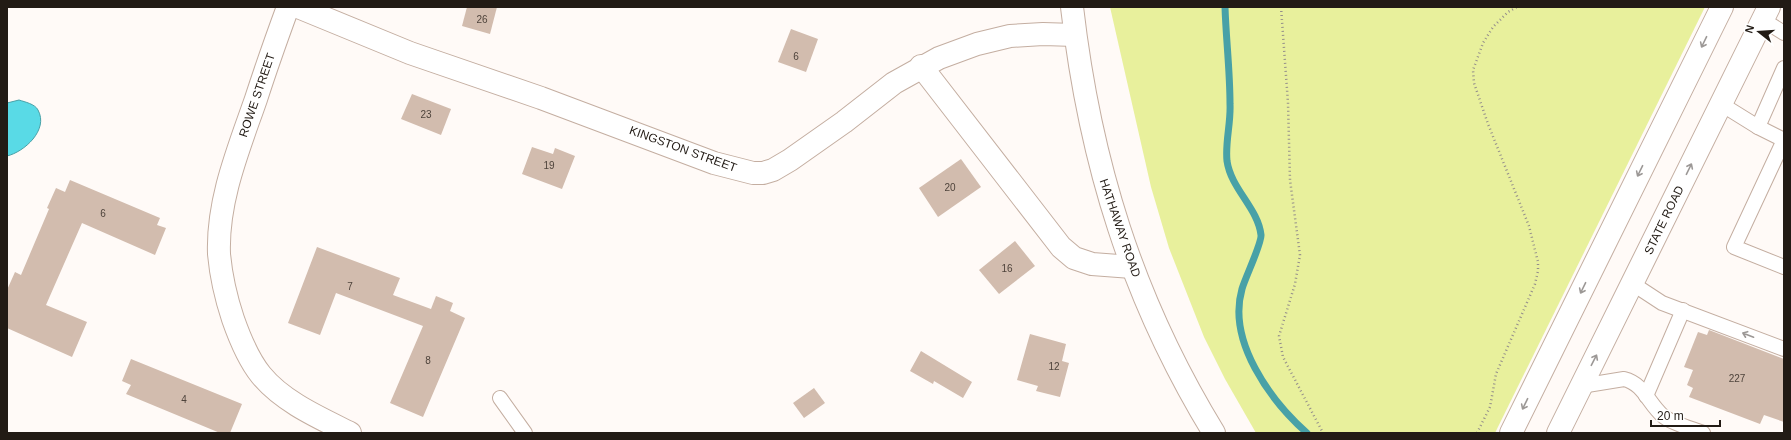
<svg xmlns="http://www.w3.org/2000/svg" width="1791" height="440" viewBox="0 0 1791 440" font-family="Arial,sans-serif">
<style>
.green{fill:#e8f09c}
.water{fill:#59dae6;stroke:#48a1a7}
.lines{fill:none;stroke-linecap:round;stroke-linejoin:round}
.stream{stroke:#48a1a7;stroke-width:7}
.building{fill:#d2bcae}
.service-casing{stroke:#c4aea1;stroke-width:16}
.minor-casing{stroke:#c4aea1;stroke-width:24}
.secondary-casing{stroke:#c4aea1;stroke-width:24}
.primary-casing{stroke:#c4aea1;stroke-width:24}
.path{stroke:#958f8b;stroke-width:2.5;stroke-dasharray:1 3;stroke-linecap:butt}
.service{stroke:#fff;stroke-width:14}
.minor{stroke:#fff;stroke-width:22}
.secondary{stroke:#fff;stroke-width:22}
.primary{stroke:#fff;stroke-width:22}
.oneway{stroke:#9c9896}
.labels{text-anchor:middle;stroke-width:4;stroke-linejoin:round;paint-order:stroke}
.number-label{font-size:10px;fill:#4e433b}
.street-label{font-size:12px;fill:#221b15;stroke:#fff}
</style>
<rect width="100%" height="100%" fill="#fffaf7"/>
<!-- green -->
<polygon class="green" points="1110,7 1705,7 1495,433 1256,433 1225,379 1204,337 1169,248 1151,187"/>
<!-- water -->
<path class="water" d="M 19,100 C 25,102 35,104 38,110 C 49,130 24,152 7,156 L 7,103 Z"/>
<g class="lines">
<!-- stream -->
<path class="stream" d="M 1225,7 C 1226,39 1230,71 1230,104 C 1231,123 1225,142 1227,161 C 1231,189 1258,208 1261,235 C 1262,243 1245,278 1242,289 C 1227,341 1270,400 1307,433"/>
</g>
<!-- building -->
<g class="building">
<polygon points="467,7 497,7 490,34 462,26"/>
<polygon points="791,29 818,39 806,72 778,62"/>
<polygon points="412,94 451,109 441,135 401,119"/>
<polygon points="532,147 553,154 555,148 575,156 562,189 522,174"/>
<polygon points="961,159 981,187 938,217 919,188"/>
<polygon points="70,180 160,218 157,225 166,228 155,255 82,223 46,305 87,322 72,357 7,328 7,290 15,272 21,275 49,209 47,208 56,188 65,192"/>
<polygon points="1015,241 1035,266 999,294 979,270"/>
<polygon points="317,247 400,278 393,295 431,309 436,296 453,303 450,311 465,318 423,417 390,403 423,326 336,293 320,335 288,323"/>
<polygon points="1709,330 1784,359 1784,422 1764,415 1760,424 1689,397 1693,388 1687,385 1693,370 1684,367 1698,332 1707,335"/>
<polygon points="1030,334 1066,344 1062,361 1069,363 1060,397 1036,391 1038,386 1017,380"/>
<polygon points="921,351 972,382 963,398 934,381 933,384 910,371"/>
<polygon points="131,359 242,404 230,433 220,433 126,394 131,385 122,381"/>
<polygon points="814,388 825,403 804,418 793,403"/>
</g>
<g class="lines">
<!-- service casing -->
<g class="service-casing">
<g id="service">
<polyline points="1763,20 1784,33"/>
<polyline points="1721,104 1758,127 1784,140"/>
<polyline points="1758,127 1784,68"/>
<polyline points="1784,140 1734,247 1784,267"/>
<polyline points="1633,284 1662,303 1784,349"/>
<path d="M 1581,386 L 1624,379 C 1644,384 1648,403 1663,416 C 1671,423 1693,429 1703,433"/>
<polyline points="1646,396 1683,310"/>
<polyline points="500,398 525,433"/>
</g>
</g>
<!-- minor casing -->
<g class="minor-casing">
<g id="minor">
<path d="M 288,7 C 277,37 266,68 256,99 C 239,148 217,200 219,254 C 221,276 226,298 233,319 C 240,339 248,359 261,375 C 283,402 320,418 350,433"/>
<polyline points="298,7 410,53 541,98 714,163 753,173 763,173 773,170 790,160 844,122 894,83 939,58 977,44 1010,36 1043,34 1075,35"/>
<polyline points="921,66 1061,247 1074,258 1092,264 1132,267"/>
</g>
</g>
<!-- secondary casing -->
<g class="secondary-casing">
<path id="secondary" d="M 1072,7 C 1090,162 1132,299 1214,433"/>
</g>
<!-- primary casing -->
<g class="primary-casing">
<g id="primary">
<polyline points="1511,433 1722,7"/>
<polyline points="1558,433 1769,7"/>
</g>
</g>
<!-- path -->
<g class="path">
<polyline points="1281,7 1288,103 1290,180 1300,255 1295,284 1279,336 1283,357 1323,433"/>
<polyline points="1477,433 1490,407 1496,374 1535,284 1538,271 1538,262 1529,226 1488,124 1474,83 1473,70 1483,43 1493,27 1508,12 1517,7"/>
</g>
<!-- service -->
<use href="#service" class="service"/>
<!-- minor -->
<use href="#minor" class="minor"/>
<!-- secondary -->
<use href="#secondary" class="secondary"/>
<!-- primary -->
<use href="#primary" class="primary"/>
</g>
<!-- one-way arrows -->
<defs><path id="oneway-shaft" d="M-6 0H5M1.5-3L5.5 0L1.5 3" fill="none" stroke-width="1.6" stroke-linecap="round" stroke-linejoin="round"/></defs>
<g class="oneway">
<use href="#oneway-shaft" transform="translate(1704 42) rotate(116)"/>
<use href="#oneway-shaft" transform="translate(1689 169) rotate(-64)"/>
<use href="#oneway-shaft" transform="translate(1640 171) rotate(116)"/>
<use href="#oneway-shaft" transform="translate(1583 288) rotate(116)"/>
<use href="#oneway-shaft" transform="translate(1748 335) rotate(-159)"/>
<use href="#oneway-shaft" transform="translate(1594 360) rotate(-63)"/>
<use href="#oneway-shaft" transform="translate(1525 404) rotate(116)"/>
</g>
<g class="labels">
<!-- number labels -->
<g class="number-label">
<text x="482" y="23">26</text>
<text x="796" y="60">6</text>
<text x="426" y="118">23</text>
<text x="549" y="169">19</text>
<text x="950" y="191">20</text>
<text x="103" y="217">6</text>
<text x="1007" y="272">16</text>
<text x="350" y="290">7</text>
<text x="428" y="364">8</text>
<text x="1054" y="370">12</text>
<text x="1737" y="382">227</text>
<text x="184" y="403">4</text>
</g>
<!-- street labels -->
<g class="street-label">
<text transform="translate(257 95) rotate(-71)" y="4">ROWE STREET</text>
<text transform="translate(683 149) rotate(20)" y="4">KINGSTON STREET</text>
<text transform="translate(1664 220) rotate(-64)" y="4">STATE ROAD</text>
<text transform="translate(1120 228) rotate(71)" y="4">HATHAWAY ROAD</text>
</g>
</g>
<!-- border -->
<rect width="1791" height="440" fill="none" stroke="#221b15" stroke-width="16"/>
<!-- north arrow -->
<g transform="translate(1759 32) rotate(287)" stroke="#ffffff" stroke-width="3" paint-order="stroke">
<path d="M0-3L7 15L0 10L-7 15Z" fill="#221b15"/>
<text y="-6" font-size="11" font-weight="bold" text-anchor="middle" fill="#221b15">N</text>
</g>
<!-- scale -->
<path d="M1651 420v6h69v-6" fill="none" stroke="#221b15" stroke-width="2"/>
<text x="1657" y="420" font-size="12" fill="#221b15" stroke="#ffffff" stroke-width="3" paint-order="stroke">20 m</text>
</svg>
